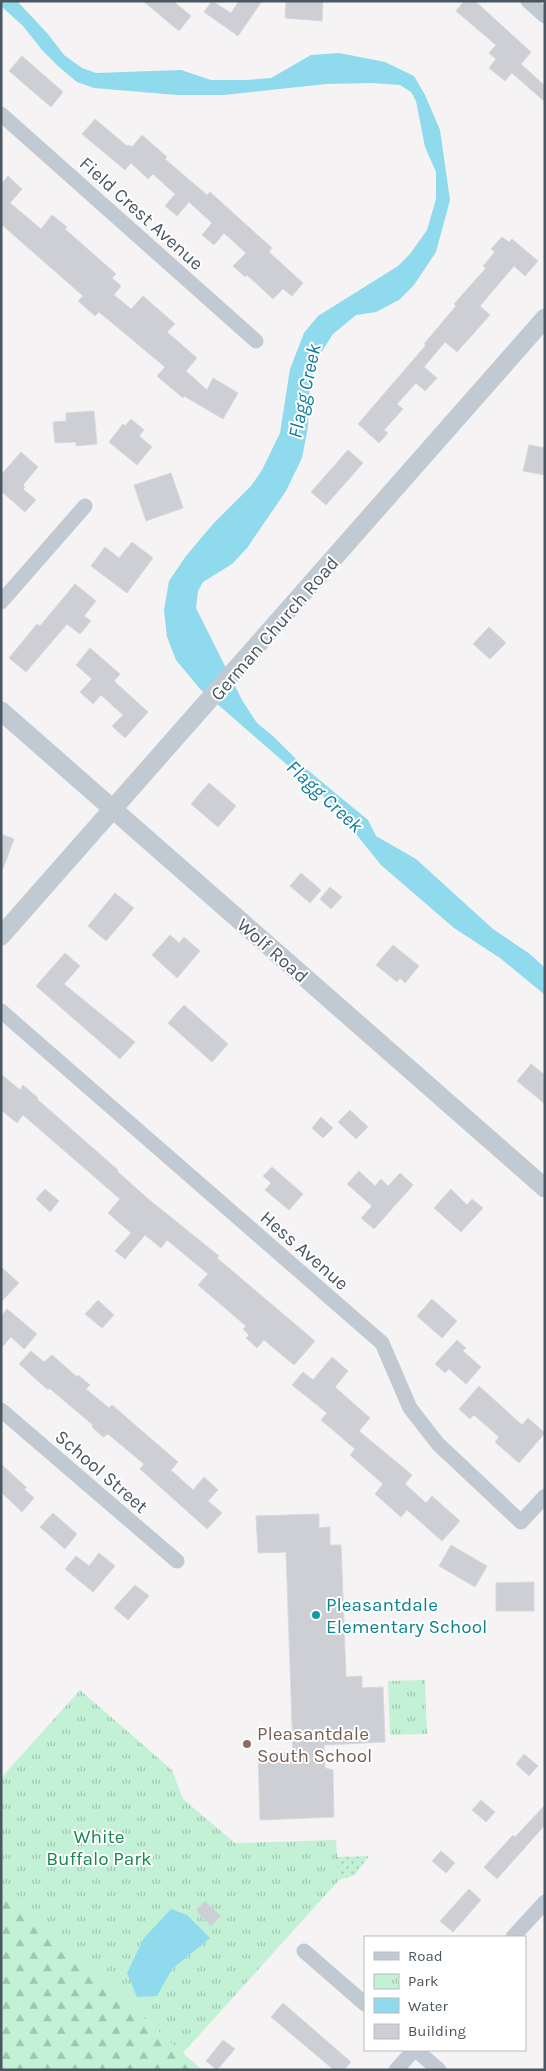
<svg xmlns="http://www.w3.org/2000/svg" width="546" height="2071" viewBox="0 0 546 2071" font-family="Karla,sans-serif">
<style>
.forest{fill:url(#forest-firs)}
.park{fill:url(#park-tufts)}
.garden{fill:url(#garden-dots)}
.water{fill:#90daee}
.building{fill:#cdcfd5;stroke:#d7d9de}
.lines{fill:none;stroke-linecap:round;stroke-linejoin:round}
.minor{stroke:#c1cad2;stroke-width:15}
.tertiary{stroke:#c1cad2;stroke-width:19}
.culture-dot{fill:#0f9aa8;stroke:#fff;stroke-width:2}
.education-dot{fill:#8d6e63;stroke:#fff;stroke-width:2}
.labels{text-anchor:middle;stroke-width:4;stroke-linejoin:round;paint-order:stroke}
.street-label{font-size:19px;fill:#4a5661;stroke:#fff}
.culture-label{font-size:19px;fill:#0d838f;stroke:#fff;text-anchor:start}
.education-label{font-size:19px;fill:#785e54;stroke:#fff;text-anchor:start}
.park-label{font-size:19px;fill:#17864f;stroke:#fff}
.water-label{font-size:20px;font-style:italic;fill:#0c7c9b;stroke:#fff}
</style>
<defs>
<pattern id="forest-firs" width="22" height="20" patternUnits="userSpaceOnUse" patternTransform="scale(1.25)"><rect width="22" height="20" fill="#c3f1d5"/><path d="M5 1l3.5 6h-7zM16 11l3.5 6h-7z" fill="#a0c6b0"/></pattern>
<pattern id="park-tufts" width="24" height="20" patternUnits="userSpaceOnUse" patternTransform="scale(1.25)"><rect width="24" height="20" fill="#c3f1d5"/><path d="M3 7l-1-3M5 7V3M7 7l1-3M15 17l-1-3M17 17v-4M19 17l1-3" fill="none" stroke="#a0c6b0"/></pattern>
<pattern id="garden-dots" width="8" height="8" patternUnits="userSpaceOnUse" patternTransform="scale(1.25)"><rect width="8" height="8" fill="#c3f1d5"/><path d="M2 2h.1M6 6h.1" fill="none" stroke="#a0c6b0" stroke-width="1.8" stroke-linecap="round"/></pattern>
</defs>
<rect width="100%" height="100%" fill="#f5f3f3"/>
<!-- forest -->
<polygon class="forest" points="1,1891 183,2053 202,2070 1,2070"/>
<!-- park -->
<g class="park">
<polygon points="425,1680 427,1734 390,1735 388,1681"/>
<polygon points="80,1690 172,1770 183,1799 235,1843 336,1840 339,1880 183,2053 1,1891 1,1778"/>
</g>
<!-- garden -->
<polygon class="garden" points="369,1856 355,1875 339,1880 337,1857"/>
<!-- water -->
<g class="water">
<polygon points="1,1 17,1 48,34 64,55 82,68 96,73 181,70 211,80 246,80 271,78 311,55 339,53 385,62 414,76 425,95 440,130 450,200 436,252 414,285 399,300 376,312 356,315 333,334 315,362 309,395 308,427 302,458 286,491 247,548 232,564 203,582 198,591 196,608 242,700 257,723 273,736 305,768 368,820 376,836 416,859 493,929 530,954 545,968 545,995 500,958 454,928 381,865 331,803 200,689 176,660 167,637 164,610 169,581 186,556 213,524 251,486 262,470 280,433 290,369 304,333 318,316 398,266 410,254 427,230 436,199 436,172 425,147 416,101 411,92 400,85 372,83 326,84 224,95 177,95 94,88 77,82 59,67 42,50 23,26 1,6"/>
<polygon points="171,1909 187,1915 210,1938 172,1969 157,1996 137,1997 127,1973 144,1938"/>
</g>
<!-- building -->
<g class="building">
<polygon points="143,1 173,1 191,16 179,31"/>
<polygon points="212,1 231,13 239,1 262,1 238,36 204,12"/>
<polygon points="286,1 323,1 322,21 285,18"/>
<polygon points="464,1 475,1 531,52 521,64 545,86 545,102 512,73 505,81 489,68 496,59 489,53 496,45 456,11"/>
<polygon points="22,56 63,92 51,107 9,71"/>
<polygon points="95,119 127,146 129,145 132,147 142,135 167,157 165,159 207,195 210,192 252,230 272,248 269,252 303,283 292,296 283,289 273,299 247,275 245,277 233,266 246,253 224,233 214,245 202,235 212,223 189,202 177,216 165,206 175,194 153,174 148,179 131,163 125,170 82,134"/>
<polygon points="8,176 22,189 10,203 41,229 52,215 67,227 65,229 116,274 112,278 121,286 114,295 131,309 143,296 175,324 167,332 197,358 186,371 207,390 213,378 238,393 223,419 184,396 183,398 157,376 165,367 99,312 95,316 78,301 83,296 1,224 1,184"/>
<polygon points="502,237 509,242 512,239 538,261 525,276 514,266 480,306 490,315 457,352 445,342 424,367 437,378 425,391 416,383 397,404 403,409 384,430 388,433 379,443 358,424 426,345 424,344 456,306 454,304 486,268 483,266 495,252 491,249"/>
<polygon points="94,411 97,444 76,446 76,442 55,443 53,422 66,421 66,413"/>
<polygon points="131,419 144,430 139,436 152,447 137,465 109,442 123,424 125,426"/>
<polygon points="529,445 545,448 545,475 523,471"/>
<polygon points="348,450 363,463 326,505 311,492"/>
<polygon points="21,452 38,467 23,485 25,487 23,489 36,500 25,512 1,491 1,475"/>
<polygon points="171,473 183,508 146,521 134,485"/>
<polygon points="132,542 153,558 127,593 91,566 105,547 119,558"/>
<polygon points="75,584 96,601 84,616 91,621 80,634 67,624 26,672 9,658 37,624 40,626"/>
<polygon points="489,627 506,643 490,659 473,644"/>
<polygon points="90,648 120,674 114,681 148,712 125,738 112,726 123,715 101,695 93,704 80,692 92,679 76,665"/>
<polygon points="209,783 236,806 218,827 191,804"/>
<polygon points="1,834 14,839 2,871 1,871"/>
<polygon points="301,873 321,890 310,903 290,886"/>
<polygon points="330,887 342,897 331,909 320,899"/>
<polygon points="115,893 134,908 106,941 88,926"/>
<polygon points="170,935 179,943 184,937 200,951 177,978 152,955"/>
<polygon points="393,945 419,966 405,983 400,978 397,982 376,965"/>
<polygon points="65,953 80,966 64,984 135,1042 120,1059 36,986"/>
<polygon points="184,1005 228,1044 212,1062 168,1023"/>
<polygon points="531,1064 545,1075 545,1104 517,1081"/>
<polygon points="1,1074 20,1090 23,1085 38,1098 37,1099 118,1170 117,1171 147,1198 219,1256 217,1258 315,1341 294,1365 264,1340 257,1348 246,1338 249,1335 243,1329 246,1326 198,1285 208,1274 167,1240 161,1248 145,1235 125,1259 115,1251 131,1233 108,1213 120,1199 23,1115 17,1123 1,1110"/>
<polygon points="350,1110 368,1127 356,1139 338,1122"/>
<polygon points="321,1117 333,1128 323,1138 312,1128"/>
<polygon points="272,1167 303,1194 289,1210 265,1190 271,1183 263,1176"/>
<polygon points="359,1171 375,1186 381,1179 388,1186 400,1173 413,1185 374,1229 361,1218 372,1206 347,1184"/>
<polygon points="45,1189 59,1201 50,1212 36,1199"/>
<polygon points="451,1189 467,1205 472,1199 483,1208 461,1232 434,1208"/>
<polygon points="1,1267 19,1283 1,1302"/>
<polygon points="432,1299 457,1321 442,1338 417,1316"/>
<polygon points="98,1300 114,1315 102,1328 85,1314"/>
<polygon points="7,1309 37,1334 24,1349 11,1337 1,1348 1,1316"/>
<polygon points="457,1340 466,1348 463,1351 481,1367 466,1384 449,1369 445,1373 435,1364"/>
<polygon points="31,1351 44,1362 52,1355 77,1377 78,1375 90,1385 86,1389 109,1408 112,1405 178,1462 171,1470 193,1490 204,1477 218,1490 208,1501 222,1513 207,1529 140,1469 144,1464 108,1434 103,1437 92,1427 93,1425 49,1388 48,1390 19,1364"/>
<polygon points="332,1357 348,1371 335,1387 370,1418 359,1431 412,1475 405,1484 426,1503 432,1496 460,1521 442,1541 407,1510 401,1517 375,1494 383,1484 350,1455 355,1449 321,1420 327,1413 292,1385 303,1372 313,1380"/>
<polygon points="479,1386 522,1425 528,1418 545,1433 519,1463 495,1442 499,1437 474,1415 470,1419 459,1409"/>
<polygon points="1,1464 27,1488 24,1489 34,1498 22,1512 1,1492"/>
<polygon points="53,1513 77,1534 65,1549 40,1527"/>
<polygon points="319,1514 319,1528 330,1527 330,1545 341,1545 346,1677 362,1676 362,1688 383,1687 385,1742 324,1745 325,1768 333,1770 334,1817 260,1820 258,1753 293,1752 286,1552 258,1553 256,1516"/>
<polygon points="451,1545 487,1566 475,1587 439,1566"/>
<polygon points="99,1553 115,1566 93,1592 65,1569 76,1556 89,1566"/>
<polygon points="534,1582 534,1611 496,1611 496,1583"/>
<polygon points="135,1585 149,1596 128,1620 114,1608"/>
<polygon points="524,1754 538,1766 529,1776 516,1764"/>
<polygon points="481,1800 495,1812 486,1822 472,1810"/>
<polygon points="545,1805 545,1825 497,1879 484,1867 513,1835 515,1837"/>
<polygon points="441,1851 455,1863 446,1873 432,1861"/>
<polygon points="469,1889 481,1900 453,1932 440,1921"/>
<polygon points="205,1901 221,1916 211,1926 196,1910"/>
<polygon points="283,2003 351,2062 344,2070 334,2070 271,2017"/>
<polygon points="223,2040 235,2049 217,2070 206,2061"/>
</g>
<g class="lines">
<!-- minor -->
<g class="minor">
<polyline points="528,1 545,16"/>
<polyline points="1,114 256,341"/>
<polyline points="1,602 85,506"/>
<polyline points="1,1011 382,1343 410,1408 438,1444 521,1522 545,1496"/>
<polyline points="1,1410 177,1561"/>
<polyline points="513,1937 545,1902"/>
<polyline points="304,1951 365,2004"/>
<polyline points="416,2050 439,2070"/>
<polyline points="396,2070 414,2050"/>
</g>
<!-- tertiary -->
<g class="tertiary">
<polyline points="1,711 545,1188"/>
<polyline points="1,936 545,318"/>
</g>
</g>
<!-- markers -->
<circle class="culture-dot" cx="316" cy="1615" r="5"/>
<circle class="education-dot" cx="247" cy="1744" r="5"/>
<g class="labels">
<!-- street labels -->
<g class="street-label">
<text transform="translate(142 213) rotate(42)" y="7">Field Crest Avenue</text>
<text transform="translate(274 628) rotate(-49)" y="7">German Church Road</text>
<text transform="translate(273 950) rotate(41)" y="7">Wolf Road</text>
<text transform="translate(305 1250) rotate(41)" y="7">Hess Avenue</text>
<text transform="translate(102 1471) rotate(41)" y="7">School Street</text>
</g>
<!-- culture labels -->
<g class="culture-label">
<text x="326" y="1611">Pleasantdale<tspan x="326" dy="22">Elementary School</tspan></text>
</g>
<!-- education labels -->
<g class="education-label">
<text x="257" y="1740">Pleasantdale<tspan x="257" dy="22">South School</tspan></text>
</g>
<!-- park labels -->
<g class="park-label">
<text x="99" y="1843">White<tspan x="99" dy="22">Buffalo Park</tspan></text>
</g>
<!-- water labels -->
<g class="water-label">
<text transform="translate(304 391) rotate(-78)" y="7">Flagg Creek</text>
<text transform="translate(325 796) rotate(43)" y="7">Flagg Creek</text>
</g>
</g>
<!-- border -->
<rect width="546" height="2071" fill="none" stroke="#4a5661" stroke-width="5"/>
<!-- legend -->
<rect x="364" y="1936" width="162" height="115" fill="#ffffff" stroke="#b7bbc0"/>
<rect x="374" y="1952" width="25" height="8" fill="#c1cad2" stroke="#b7bbc0"/>
<text x="408" y="1961" font-size="15" fill="#4a5661">Road</text>
<rect x="374" y="1974" width="25" height="15" fill="url(#park-tufts)" stroke="#b7bbc0"/>
<text x="408" y="1986" font-size="15" fill="#4a5661">Park</text>
<rect x="374" y="1998" width="25" height="15" fill="#90daee" stroke="#b7bbc0"/>
<text x="408" y="2011" font-size="15" fill="#4a5661">Water</text>
<rect x="374" y="2024" width="25" height="15" fill="#cdcfd5" stroke="#b7bbc0"/>
<text x="408" y="2036" font-size="15" fill="#4a5661">Building</text>
</svg>
